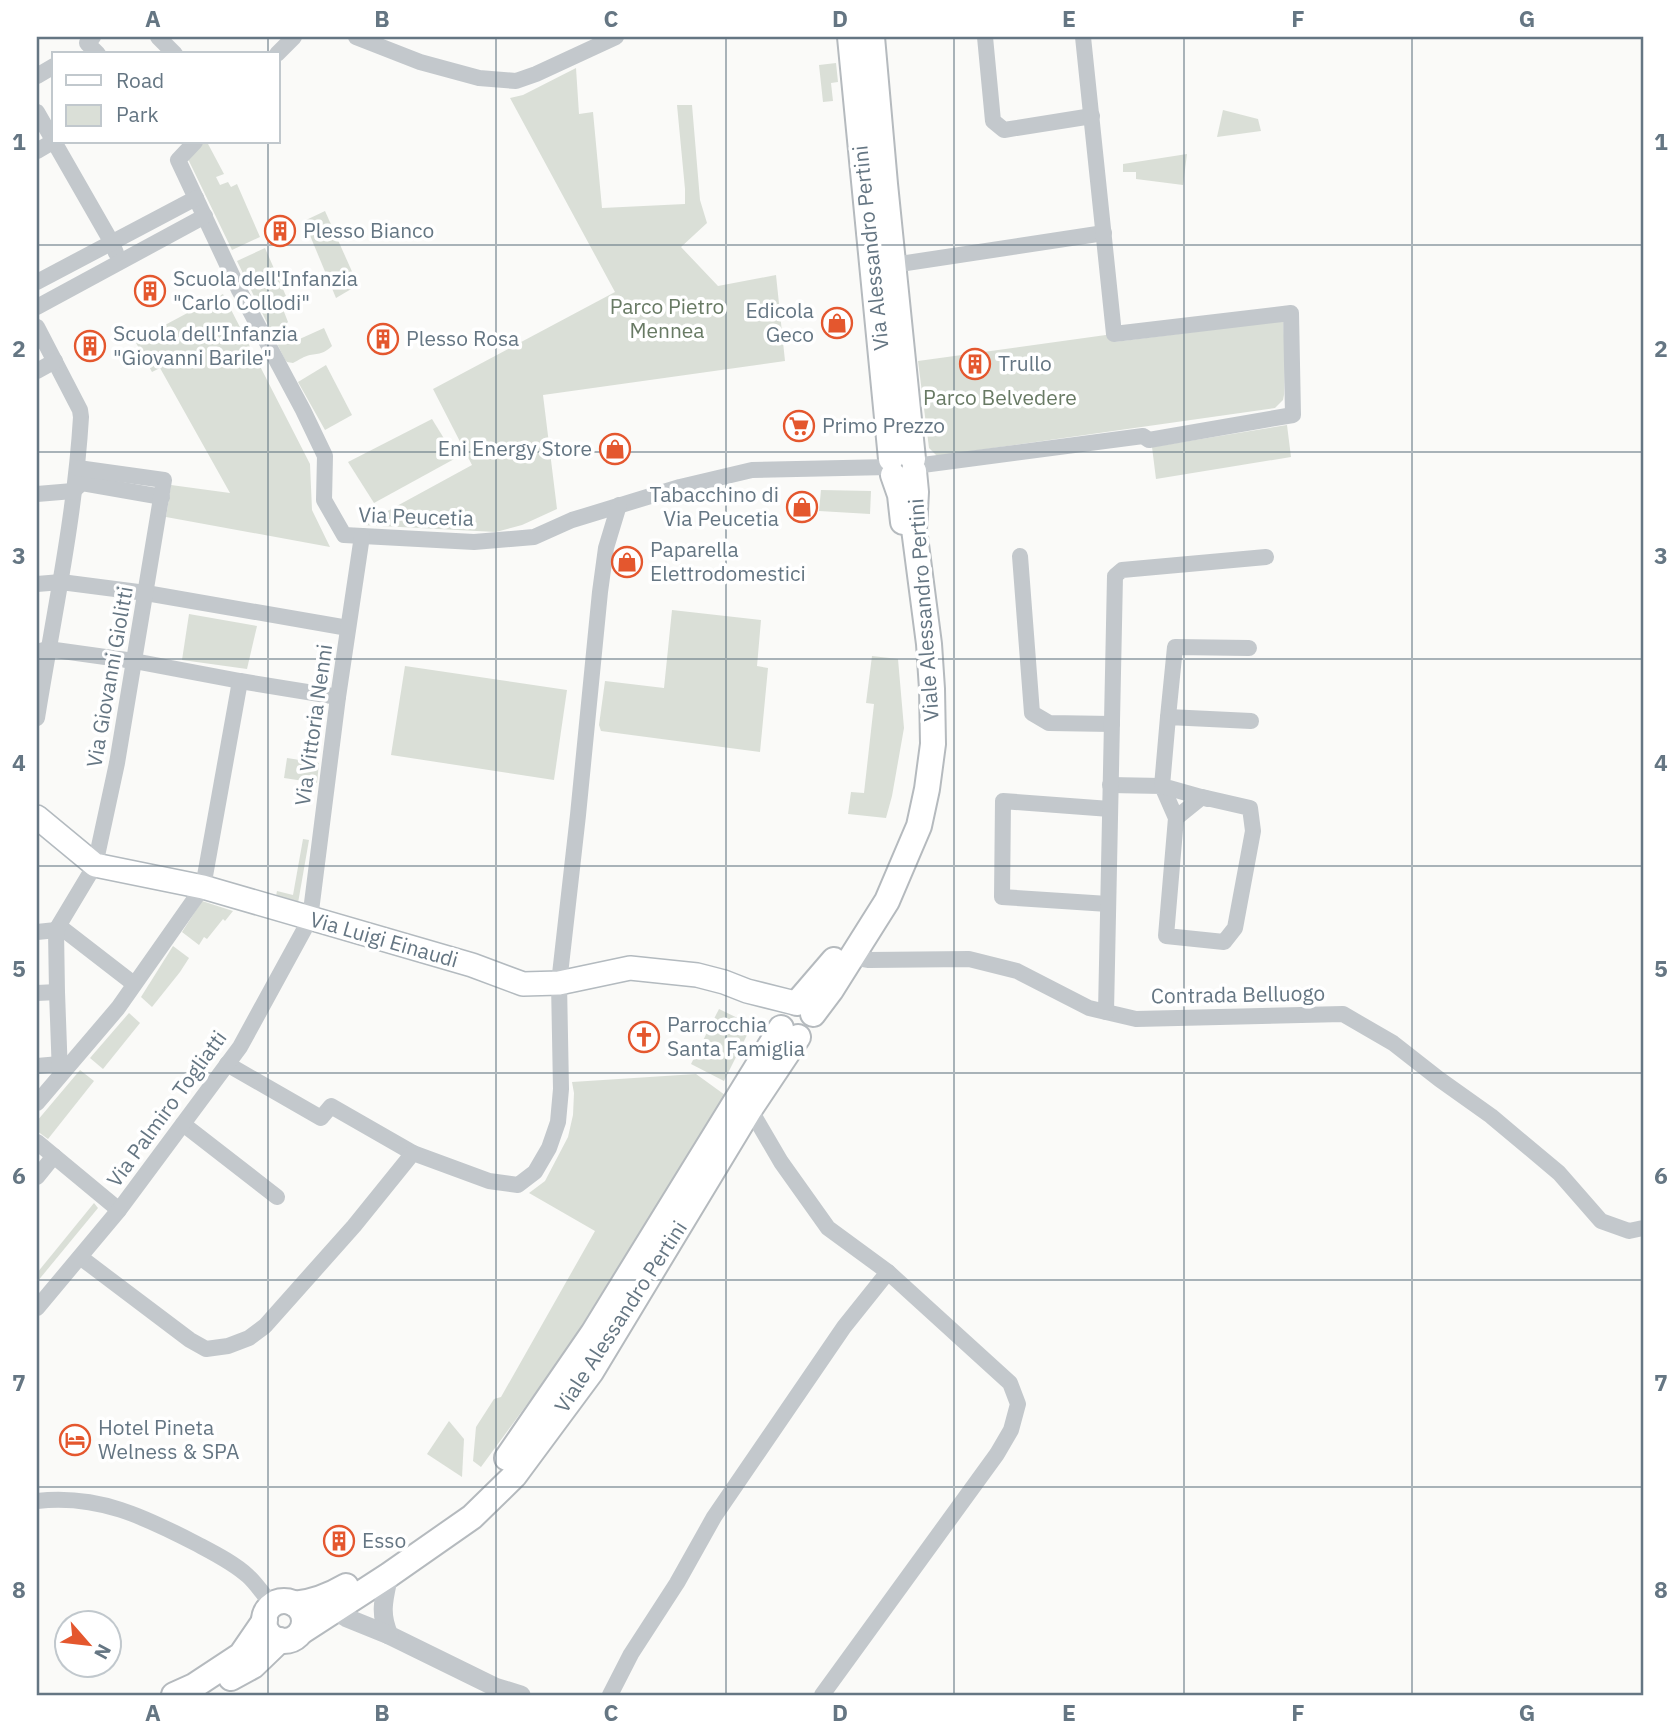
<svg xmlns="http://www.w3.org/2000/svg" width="1680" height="1732" viewBox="0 0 1680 1732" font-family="'IBM Plex Sans',sans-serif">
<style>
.green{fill:#dadfd7}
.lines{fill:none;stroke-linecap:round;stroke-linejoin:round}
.secondary-casing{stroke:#b3babf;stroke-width:26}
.primary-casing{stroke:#b5babe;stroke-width:28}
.minor{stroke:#c3c8cc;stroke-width:16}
.tertiary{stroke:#c3c8cc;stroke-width:19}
.secondary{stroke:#fff;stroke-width:23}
.primary{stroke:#fff;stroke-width:24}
.grid{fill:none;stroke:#657683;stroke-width:2;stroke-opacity:0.55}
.labels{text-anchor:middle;stroke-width:7;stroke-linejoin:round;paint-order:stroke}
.poi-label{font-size:21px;fill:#657683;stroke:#fff;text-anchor:start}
.street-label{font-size:21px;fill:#657683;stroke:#fff}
.park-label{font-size:21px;fill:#687a64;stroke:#fff}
.neatline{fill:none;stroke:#657683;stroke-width:2.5}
.grid-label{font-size:23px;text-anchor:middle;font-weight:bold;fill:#657683}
</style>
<rect width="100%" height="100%" fill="#fafaf8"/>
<!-- green -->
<g class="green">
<polygon points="836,63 838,82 831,83 833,101 823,102 819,65"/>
<polygon points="576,68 579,114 593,112 602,208 685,204 685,189 677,105 692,105 700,200 707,223 681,247 718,286 776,275 785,361 543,395 557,509 522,525 496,532 362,525 472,465 433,389 615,292 510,98 523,95"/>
<polygon points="1223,110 1258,119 1261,131 1217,137"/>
<polygon points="204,142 207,142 224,174 216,177 220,185 228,182 231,187 237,184 260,237 232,250 188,159"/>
<polygon points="1187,154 1183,185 1136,179 1136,172 1123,172 1123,164"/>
<polygon points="325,211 358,285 336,298 304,221"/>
<path d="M 265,248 L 286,296 L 279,299 L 288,322 L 286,324 L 293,342 L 324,328 L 332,346 C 320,357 316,352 304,357 C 302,358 295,362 293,363 L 287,362 L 285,360 L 237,261 Z"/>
<polygon points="223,294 310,464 312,510 330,547 166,517 171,485 230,493 160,368 152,372 135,341"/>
<polygon points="1283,321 1285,350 1284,395 1283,400 1275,408 937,456 929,448 918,361 1113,334 1114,342"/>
<polygon points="326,365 352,415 325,430 298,382"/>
<polygon points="432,419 456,458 374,503 348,462"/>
<polygon points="1287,425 1291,457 1156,479 1152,447"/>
<polygon points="821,490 871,491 870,514 819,511"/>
<polygon points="672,610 761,620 757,666 768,668 760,752 601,731 599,725 605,681 664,688"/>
<polygon points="189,614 257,626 247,669 182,660"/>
<polygon points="872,656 898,659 904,728 892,796 886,818 848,814 851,792 864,793 874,704 866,703"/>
<polygon points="405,666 567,690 554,780 391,755"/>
<polygon points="287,758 319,763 317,783 284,778"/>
<polygon points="303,839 309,840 298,903 276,896 277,891 293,895"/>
<polygon points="202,901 233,911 225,921 223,919 207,939 204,937 199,945 182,932"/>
<polygon points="173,946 189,958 180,972 152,1007 141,997"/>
<polygon points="719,1009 752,1025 724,1081 691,1064"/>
<polygon points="129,1013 140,1023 103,1069 90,1058"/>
<polygon points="80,1070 94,1081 48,1139 37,1131 37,1121"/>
<polygon points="696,1074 725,1095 574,1338 539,1388 481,1467 473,1461 476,1427 494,1399 501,1397 595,1231 529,1193 545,1181 568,1137 573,1115 574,1093 572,1082"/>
<polygon points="94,1203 98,1208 37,1282 37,1273"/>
<polygon points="449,1421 464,1439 462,1477 427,1454"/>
</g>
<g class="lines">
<!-- secondary casing -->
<g class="secondary-casing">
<polyline id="secondary" points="37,817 95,865 203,887 472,965 523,984 559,983 630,968 697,975 724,982 747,991 795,1003"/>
</g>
<!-- primary casing -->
<g class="primary-casing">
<g id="primary">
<polyline points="850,37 891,459"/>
<polyline points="872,37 885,184 913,459"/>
<polyline points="893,475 900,495 903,522"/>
<polyline points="797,1003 834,960"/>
<polyline points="813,1014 831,990 887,901 919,826 927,789 933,744 932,689 929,644 914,529 916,492 914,471"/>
<polyline points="507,1458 593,1333 781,1028"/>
<circle cx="284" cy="1621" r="20"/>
<path d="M 294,1604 C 314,1602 329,1596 346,1586"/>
<polyline points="301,1632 389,1575 472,1517 514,1476 591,1372 750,1109 798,1037"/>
<polyline points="231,1678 253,1666 280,1640"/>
<polyline points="174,1695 194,1686 241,1655 265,1620"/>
</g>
</g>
<!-- minor -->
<g class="minor">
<polyline points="93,37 87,43 98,54"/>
<polyline points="158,37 175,54"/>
<polyline points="356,37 420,62 479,78 516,81 536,74 616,37"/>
<polyline points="985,37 993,121 1004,130 1092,116"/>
<polyline points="277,54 294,37"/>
<polyline points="37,76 54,66"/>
<polyline points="37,112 112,243 116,253"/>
<polyline points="195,142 178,160 239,290 303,410 325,456 324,500 344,535 474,542 534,537 572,520 680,487 752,470 889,467"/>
<polyline points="37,151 54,141"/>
<polyline points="893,265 1104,233"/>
<polyline points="37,282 196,198"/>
<polyline points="37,307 205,216"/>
<path d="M 37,327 L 80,410 L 81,417 C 75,518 53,618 37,718"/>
<polyline points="37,371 55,361"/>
<polyline points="915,466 1143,436 1149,440 1293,415 1291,313 1114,334 1083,37"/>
<polyline points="37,494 73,491 82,483 162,497"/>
<polyline points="1020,556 1032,713 1049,723 1112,724"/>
<polyline points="37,584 61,582 146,593 348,628"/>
<polyline points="40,651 48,649 134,661 240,681 338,697"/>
<polyline points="1168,717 1175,647 1249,648"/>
<polyline points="1110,785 1162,786 1176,818 1166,936 1224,942 1235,928 1253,831 1250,808 1202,797 1176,818"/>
<polyline points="1208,799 1162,786 1168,717 1251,721"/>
<polyline points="1108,904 1002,897 1003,801 1110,809"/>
<polyline points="59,926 134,984"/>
<polyline points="37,932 56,930"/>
<polyline points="852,957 869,960 969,959 1017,971 1089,1008 1136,1019 1343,1014 1393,1043 1439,1079 1491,1116 1559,1173 1601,1221 1629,1231 1643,1228"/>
<polyline points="37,993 57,992"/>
<polyline points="1106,1012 1115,576 1122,570 1266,557"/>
<polyline points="227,1064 321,1118 331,1106 413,1153"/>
<polyline points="37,1066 60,1064"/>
<polyline points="60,1075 57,992 56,930 95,865 117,763 164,480 78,468"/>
<polyline points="37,1103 118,1008 203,887 240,681"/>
<polyline points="750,1109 781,1162 828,1228 888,1272 1010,1383 1018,1404 1011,1430 997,1454 822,1695"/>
<polyline points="183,1124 277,1197"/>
<polyline points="37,1142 119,1210"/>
<polyline points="37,1177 54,1156"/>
<polyline points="80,1257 190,1340 206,1349 228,1346 249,1338 265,1326 354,1226 413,1153 489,1181 518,1185 535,1172 549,1148 558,1122 561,1089 559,983 578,815 600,592 606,548 619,505"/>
<polyline points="37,1308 119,1210 240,1047 310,919 338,697 362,536"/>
<path d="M 37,1501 C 98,1494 145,1517 197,1544 C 214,1553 234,1563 248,1576 C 257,1584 264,1596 273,1605"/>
<polyline points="610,1695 631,1654 677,1583 714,1517 844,1327 888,1272"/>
</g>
<!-- tertiary -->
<g class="tertiary">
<path d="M 389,1575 C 384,1598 379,1613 389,1635 L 495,1687 L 521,1695"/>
<polyline points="334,1610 347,1618 389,1635"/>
</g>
<!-- secondary -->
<use href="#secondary" class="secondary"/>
<!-- primary -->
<use href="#primary" class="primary"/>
</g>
<!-- grid -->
<path class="grid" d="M 268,37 L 268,54M 496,37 L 496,1695M 726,37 L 726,1695M 954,37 L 954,1695M 1184,37 L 1184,1695M 1412,37 L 1412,1695M 268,142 L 268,1695M 37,245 L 1643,245M 37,452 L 1643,452M 37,659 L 1643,659M 37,866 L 1643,866M 37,1073 L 1643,1073M 37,1280 L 1643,1280M 37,1487 L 1643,1487"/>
<!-- icons -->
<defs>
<g id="building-ring" transform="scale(1.575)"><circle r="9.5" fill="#fff" stroke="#e4572e" stroke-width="1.5"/><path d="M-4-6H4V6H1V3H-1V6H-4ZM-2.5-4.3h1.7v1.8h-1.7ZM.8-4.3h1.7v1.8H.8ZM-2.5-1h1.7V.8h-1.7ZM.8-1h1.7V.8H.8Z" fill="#e4572e"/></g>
<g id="shop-ring" transform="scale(1.575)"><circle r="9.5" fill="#fff" stroke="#e4572e" stroke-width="1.5"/><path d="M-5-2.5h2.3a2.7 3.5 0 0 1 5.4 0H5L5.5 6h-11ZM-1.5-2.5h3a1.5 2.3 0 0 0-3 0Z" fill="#e4572e"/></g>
<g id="supermarket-ring" transform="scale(1.575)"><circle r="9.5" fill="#fff" stroke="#e4572e" stroke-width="1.5"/><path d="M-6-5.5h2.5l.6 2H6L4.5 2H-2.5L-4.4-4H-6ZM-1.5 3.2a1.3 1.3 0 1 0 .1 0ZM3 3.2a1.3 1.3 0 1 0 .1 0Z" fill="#e4572e"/></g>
<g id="church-ring" transform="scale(1.575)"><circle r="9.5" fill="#fff" stroke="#e4572e" stroke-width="1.5"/><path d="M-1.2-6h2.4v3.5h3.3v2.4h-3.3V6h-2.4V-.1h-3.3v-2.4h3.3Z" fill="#e4572e"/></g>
<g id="hotel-ring" transform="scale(1.575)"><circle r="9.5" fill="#fff" stroke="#e4572e" stroke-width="1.5"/><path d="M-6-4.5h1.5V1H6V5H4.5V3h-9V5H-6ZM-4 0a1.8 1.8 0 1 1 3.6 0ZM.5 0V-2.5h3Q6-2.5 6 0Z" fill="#e4572e"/></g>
</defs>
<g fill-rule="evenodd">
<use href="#building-ring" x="280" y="231"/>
<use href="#building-ring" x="150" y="291"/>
<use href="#shop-ring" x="837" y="323"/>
<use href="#building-ring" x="383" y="339"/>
<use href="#building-ring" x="90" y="346"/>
<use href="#building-ring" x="975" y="364"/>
<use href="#supermarket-ring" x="799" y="426"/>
<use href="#shop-ring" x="615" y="449"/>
<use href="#shop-ring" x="802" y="507"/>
<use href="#shop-ring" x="627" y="562"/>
<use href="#church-ring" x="644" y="1037"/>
<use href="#hotel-ring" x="75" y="1440"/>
<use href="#building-ring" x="339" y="1541"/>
</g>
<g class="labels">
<!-- poi labels -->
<g class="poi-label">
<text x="303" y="238">Plesso Bianco</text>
<text x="173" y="286">Scuola dell'Infanzia<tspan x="173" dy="24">"Carlo Collodi"</tspan></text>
<text x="814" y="318" text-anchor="end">Edicola<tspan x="814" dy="24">Geco</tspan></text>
<text x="113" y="341">Scuola dell'Infanzia<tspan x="113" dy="24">"Giovanni Barile"</tspan></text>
<text x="406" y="346">Plesso Rosa</text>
<text x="998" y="371">Trullo</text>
<text x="822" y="433">Primo Prezzo</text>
<text x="592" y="456" text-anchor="end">Eni Energy Store</text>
<text x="779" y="502" text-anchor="end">Tabacchino di<tspan x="779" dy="24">Via Peucetia</tspan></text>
<text x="650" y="557">Paparella<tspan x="650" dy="24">Elettrodomestici</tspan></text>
<text x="667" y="1032">Parrocchia<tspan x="667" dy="24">Santa Famiglia</tspan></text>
<text x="98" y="1435">Hotel Pineta<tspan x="98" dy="24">Welness &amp; SPA</tspan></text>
<text x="362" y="1548">Esso</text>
</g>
<!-- street labels -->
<g class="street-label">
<text transform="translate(871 248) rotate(-96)" y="7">Via Alessandro Pertini</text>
<text transform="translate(416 517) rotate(2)" y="7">Via Peucetia</text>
<text transform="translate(924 610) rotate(-94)" y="7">Viale Alessandro Pertini</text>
<text transform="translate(110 677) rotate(-80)" y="7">Via Giovanni Giolitti</text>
<text transform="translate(314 725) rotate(-82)" y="7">Via Vittoria Nenni</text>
<text transform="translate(384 940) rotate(16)" y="7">Via Luigi Einaudi</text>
<text transform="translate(1238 995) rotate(-1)" y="7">Contrada Belluogo</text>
<text transform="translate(167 1109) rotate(-54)" y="7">Via Palmiro Togliatti</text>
<text transform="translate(621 1317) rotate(-57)" y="7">Viale Alessandro Pertini</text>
</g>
<!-- park labels -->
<g class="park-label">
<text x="667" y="314">Parco Pietro<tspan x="667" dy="24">Mennea</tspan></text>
<text x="1000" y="405">Parco Belvedere</text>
</g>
</g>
<!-- border -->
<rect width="1680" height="1732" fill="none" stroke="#ffffff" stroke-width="77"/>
<!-- legend -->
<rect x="52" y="52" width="228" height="91" fill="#ffffff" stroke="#c1c8cd" stroke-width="2"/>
<rect x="66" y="75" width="35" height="10" fill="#ffffff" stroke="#c1c8cd" stroke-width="2"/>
<text x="116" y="88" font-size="21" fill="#657683">Road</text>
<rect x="66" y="105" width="35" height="21" fill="#dadfd7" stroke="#c1c8cd" stroke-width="2"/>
<text x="116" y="122" font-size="21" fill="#657683">Park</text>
<!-- north arrow -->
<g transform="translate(88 1644) rotate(118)"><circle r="33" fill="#ffffff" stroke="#c1c8cd" stroke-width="2"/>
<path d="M0-5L12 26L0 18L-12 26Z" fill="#e4572e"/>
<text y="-10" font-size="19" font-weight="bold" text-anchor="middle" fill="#657683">N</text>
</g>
<rect x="38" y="38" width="1604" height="1656" class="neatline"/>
<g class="grid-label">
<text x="153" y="27">A</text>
<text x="382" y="27">B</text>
<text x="611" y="27">C</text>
<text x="840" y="27">D</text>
<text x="1069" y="27">E</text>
<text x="1298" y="27">F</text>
<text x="1527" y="27">G</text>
<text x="19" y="150">1</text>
<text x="1661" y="150">1</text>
<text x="19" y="357">2</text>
<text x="1661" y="357">2</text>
<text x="19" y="564">3</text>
<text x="1661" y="564">3</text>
<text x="19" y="771">4</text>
<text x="1661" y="771">4</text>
<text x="19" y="977">5</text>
<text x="1661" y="977">5</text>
<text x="19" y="1184">6</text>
<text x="1661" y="1184">6</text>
<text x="19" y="1391">7</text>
<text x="1661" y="1391">7</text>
<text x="19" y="1598">8</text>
<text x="1661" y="1598">8</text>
<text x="153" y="1721">A</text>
<text x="382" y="1721">B</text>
<text x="611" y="1721">C</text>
<text x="840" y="1721">D</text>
<text x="1069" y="1721">E</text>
<text x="1298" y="1721">F</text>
<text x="1527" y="1721">G</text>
</g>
</svg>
